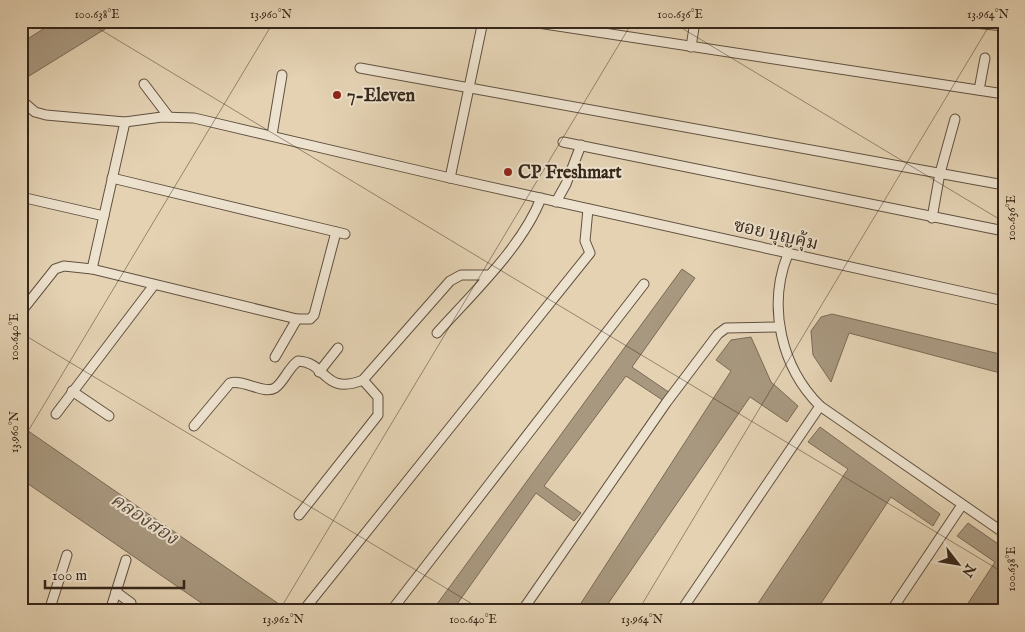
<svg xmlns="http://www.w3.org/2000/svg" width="1025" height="632" viewBox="0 0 1025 632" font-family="'IM FELL English','Noto Serif Thai',serif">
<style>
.water{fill:#a8987f;stroke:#7a6a56}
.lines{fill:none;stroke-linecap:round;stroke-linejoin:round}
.street-casing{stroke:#615140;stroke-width:11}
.street{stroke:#ede2ce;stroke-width:9}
.ticks{fill:none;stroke:#352619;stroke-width:1;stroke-opacity:0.45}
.poi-dot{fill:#8f2418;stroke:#ede2ce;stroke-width:2}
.labels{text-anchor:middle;stroke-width:4;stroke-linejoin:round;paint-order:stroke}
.poi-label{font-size:18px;font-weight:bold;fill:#352619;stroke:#ede2ce;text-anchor:start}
.street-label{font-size:18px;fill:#352619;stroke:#ede2ce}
.water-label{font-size:19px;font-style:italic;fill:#584838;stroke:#ede2ce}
.neatline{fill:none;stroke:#352619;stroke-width:2}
.ticks-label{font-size:12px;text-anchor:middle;fill:#352619}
</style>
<rect width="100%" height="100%" fill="#e4d2b3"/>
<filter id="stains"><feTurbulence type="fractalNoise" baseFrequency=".004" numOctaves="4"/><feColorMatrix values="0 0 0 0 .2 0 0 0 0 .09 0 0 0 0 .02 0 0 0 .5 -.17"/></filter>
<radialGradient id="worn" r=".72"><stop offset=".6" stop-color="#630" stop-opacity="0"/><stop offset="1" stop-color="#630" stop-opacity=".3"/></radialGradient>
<!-- water -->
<g class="water">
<polygon points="56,21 118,21 21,81 21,43"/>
<polygon points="682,269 695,278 632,367 670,393 664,401 626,376 544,486 581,513 574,521 536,493 455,607 459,611 432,611"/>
<polygon points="832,314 1004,355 1004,374 849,333 831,382 813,355 811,331 821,317"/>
<polygon points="751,337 771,382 798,406 787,422 750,397 603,611 576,611 731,371 716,360 731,340"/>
<polygon points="21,426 289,611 213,611 21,479"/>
<polygon points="820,427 940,514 933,526 891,497 816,611 753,611 848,469 808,442"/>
<polygon points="968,523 1004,548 1004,611 963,611 995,562 957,536"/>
</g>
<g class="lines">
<!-- street casing -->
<g class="street-casing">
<g id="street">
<polyline points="525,21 1004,94"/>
<polyline points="954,21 1004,26"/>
<polyline points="691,47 695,21"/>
<polyline points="360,68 1004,185"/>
<polyline points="144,84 169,117"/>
<polyline points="979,90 985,58"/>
<polyline points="21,100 35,112 46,115 125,122 162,117 194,118 450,178 1004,301"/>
<polyline points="272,135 282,75"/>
<polyline points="563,142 1004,231"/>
<polyline points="112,178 345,234"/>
<polyline points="450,178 483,21"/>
<polyline points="21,197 104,216"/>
<polyline points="556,202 566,184 581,145"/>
<polyline points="932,218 940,173 955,119"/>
<path d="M 788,254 C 767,306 781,367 820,406 L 1004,533"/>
<polyline points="92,269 125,122"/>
<polyline points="21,312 55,269 64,266 92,269 297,319 310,319 314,315 336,232"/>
<path d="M 437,333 C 471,295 523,246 541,198"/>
<polyline points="275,357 297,319"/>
<polyline points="319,372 338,348"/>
<polyline points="72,391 109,416"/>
<polyline points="56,414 154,285"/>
<path d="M 194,426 L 230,383 C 244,379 264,395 275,388 C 284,382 288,368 298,361 C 327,362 323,396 363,380 L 450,281 L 461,275 L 489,275"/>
<polyline points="299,515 378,415 378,397 363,380"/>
<polyline points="116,592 131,603 133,611"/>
<polyline points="49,611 67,555"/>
<polyline points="110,611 126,560"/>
<polyline points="303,611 590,253 585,241 588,209"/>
<polyline points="391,611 644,284"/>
<polyline points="522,611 666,403 718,334 726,328 779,327"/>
<polyline points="681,611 820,406"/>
<polyline points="891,611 962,505"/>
</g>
</g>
<!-- street -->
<use href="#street" class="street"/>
</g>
<!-- ticks -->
<path class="ticks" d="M 86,21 L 1004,573M 670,21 L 1004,222M 21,333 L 484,611M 21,443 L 274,21M 279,611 L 633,21M 638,611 L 992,21M 997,611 L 1004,599"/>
<!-- markers -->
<g class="poi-dot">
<circle cx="337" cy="95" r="5"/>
<circle cx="508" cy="172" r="5"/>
</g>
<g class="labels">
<!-- poi labels -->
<g class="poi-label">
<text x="347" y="101">7-Eleven</text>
<text x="518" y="178">CP Freshmart</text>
</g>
<!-- street labels -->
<g class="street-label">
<text transform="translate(776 234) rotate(13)" y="6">ซอย บุญคุ้ม</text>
</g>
<!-- water labels -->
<g class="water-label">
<text transform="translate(145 518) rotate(34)" y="7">คลองสอง</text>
</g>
</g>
<!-- margin -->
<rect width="1025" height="632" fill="none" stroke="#e4d2b3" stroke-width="55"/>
<!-- north arrow -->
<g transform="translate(958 564) rotate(121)" stroke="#ede2ce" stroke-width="4" paint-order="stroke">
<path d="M0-4L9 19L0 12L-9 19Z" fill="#352619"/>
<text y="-8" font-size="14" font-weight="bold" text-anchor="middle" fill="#352619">N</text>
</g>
<!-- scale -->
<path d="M45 580v8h139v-8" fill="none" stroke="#352619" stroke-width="2.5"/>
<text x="52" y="580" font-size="15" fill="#352619" stroke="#ede2ce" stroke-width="4" paint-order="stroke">100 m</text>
<rect x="28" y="28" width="970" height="576" class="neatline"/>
<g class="ticks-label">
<text x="97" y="18">100.638°E</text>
<text x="271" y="18">13.960°N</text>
<text x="680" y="18">100.636°E</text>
<text x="988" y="18">13.964°N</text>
<text transform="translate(1011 218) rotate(-90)" y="4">100.636°E</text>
<text transform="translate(14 337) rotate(-90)" y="4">100.640°E</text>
<text transform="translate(14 432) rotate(-90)" y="4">13.960°N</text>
<text transform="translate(1011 569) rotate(-90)" y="4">100.638°E</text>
<text x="283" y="623">13.962°N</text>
<text x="473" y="623">100.640°E</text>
<text x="642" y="623">13.964°N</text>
</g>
<rect width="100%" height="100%" filter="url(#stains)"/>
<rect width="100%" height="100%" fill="url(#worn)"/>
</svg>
